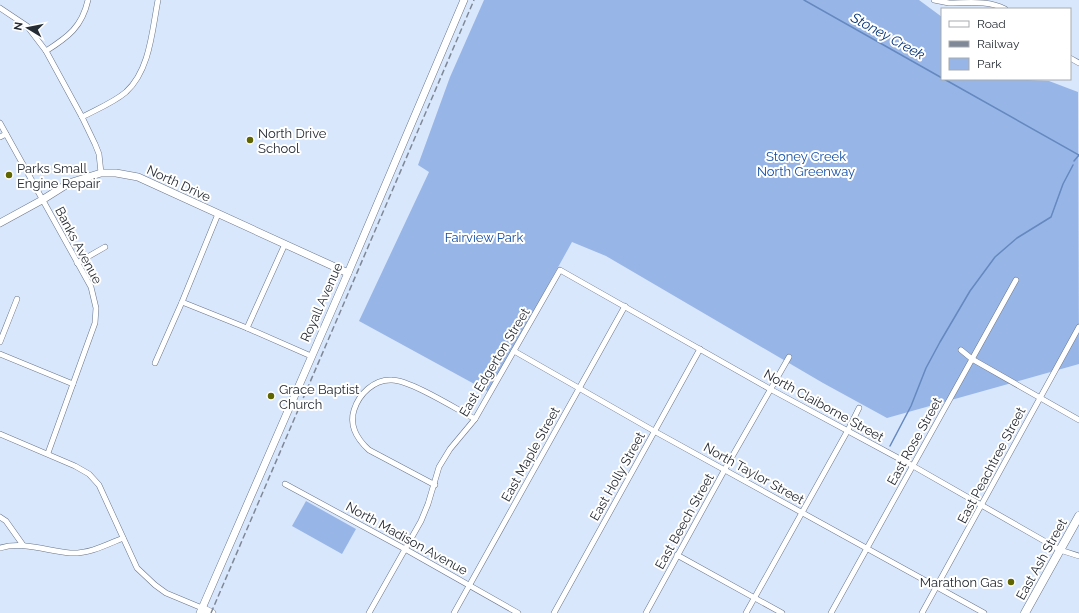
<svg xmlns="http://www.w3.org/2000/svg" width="1079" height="613" viewBox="0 0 1079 613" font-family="Raleway,sans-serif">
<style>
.green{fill:#97b6e7}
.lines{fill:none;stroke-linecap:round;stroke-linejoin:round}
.stream{stroke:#6488bf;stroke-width:1.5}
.street-casing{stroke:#687488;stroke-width:6}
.secondary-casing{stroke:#687488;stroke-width:8}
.primary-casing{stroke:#687488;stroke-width:9}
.street{stroke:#fff;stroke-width:5}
.secondary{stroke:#fff;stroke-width:7}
.primary{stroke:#fff;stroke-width:8}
.rail{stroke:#7e8897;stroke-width:1.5;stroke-dasharray:6 3;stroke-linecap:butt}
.poi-dot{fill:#5f6501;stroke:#fff;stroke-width:1.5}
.labels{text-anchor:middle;stroke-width:4;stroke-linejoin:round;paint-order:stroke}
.poi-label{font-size:13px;fill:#262c34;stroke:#fff;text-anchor:start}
.park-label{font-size:13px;fill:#1450a7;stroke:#fff}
.street-label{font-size:13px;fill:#262c34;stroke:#fff}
.water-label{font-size:14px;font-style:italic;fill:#093779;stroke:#fff}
</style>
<rect width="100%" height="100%" fill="#d9e7fd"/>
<!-- green -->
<g class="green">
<polygon points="484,0 919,0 942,17 942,79 1028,79 1030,80 1049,81 1078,92 1079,364 887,418 823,383 606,256 572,242 489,392 359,321 429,172 418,165 450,77"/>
<polygon points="306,501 356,529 342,554 292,526"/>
</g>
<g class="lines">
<!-- stream -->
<g class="stream">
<polyline points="804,0 942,78"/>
<polyline points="944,79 1079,155"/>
<polyline points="1074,161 1079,155"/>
<polyline points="890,446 911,406 926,368 940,342 970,291 995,257 1017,238 1051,217 1063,184 1073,165"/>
</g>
<!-- street casing -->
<g class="street-casing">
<g id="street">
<path d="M 934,0 C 939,1 944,2 949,3 C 968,3 988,0 1005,9"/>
<polyline points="0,8 27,26 46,51 82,117 95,144 99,154 101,173"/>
<path d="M 46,51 C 68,37 82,27 88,0"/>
<polyline points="1070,58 1079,63"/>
<path d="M 82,117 C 97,109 113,103 126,92 C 150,70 152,31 158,0"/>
<polyline points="0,123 91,287 96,308 95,323 48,453"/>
<polyline points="0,137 6,134"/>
<polyline points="77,263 105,247"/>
<polyline points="182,302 247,328 311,356"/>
<polyline points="247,328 285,244"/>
<polyline points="0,342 17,299"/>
<polyline points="961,350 972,359 1079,420"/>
<polyline points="514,351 654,431 984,613"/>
<polyline points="0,354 73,384"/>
<polyline points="155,363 182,302 218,214"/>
<polyline points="0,434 75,466 89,474 99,485 137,568 155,585 166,593 202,608"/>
<polyline points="285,484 405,549 518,613"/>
<path d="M 435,485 L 369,450 C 358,440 349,426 354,410 C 359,394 374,379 392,380 C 410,380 458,410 475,419"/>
<polyline points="0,517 6,521 23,545"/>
<path d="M 0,548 C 23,541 47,551 70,553 C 89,554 106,545 123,538"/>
<polyline points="677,555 782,613"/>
<polyline points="369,613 421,521 428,504 439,467 450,449 475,419 560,270 770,389 913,466 1060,550 1079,556"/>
<polyline points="454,613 625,306"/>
<polyline points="554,613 700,349"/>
<polyline points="646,613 725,469 789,357"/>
<polyline points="746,613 848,430 859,408"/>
<polyline points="831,613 1016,280"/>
<polyline points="922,613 1079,327"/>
</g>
</g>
<!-- secondary casing -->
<g class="secondary-casing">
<g id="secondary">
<polyline points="0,223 42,200 69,183 101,173 116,173 138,177 348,273"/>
<polyline points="202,608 212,613"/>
<polyline points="200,613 348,273 464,0"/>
</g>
</g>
<!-- primary casing -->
<g class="primary-casing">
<polyline id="primary" points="1025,613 1079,516"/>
</g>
<!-- street -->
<use href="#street" class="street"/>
<!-- secondary -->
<use href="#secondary" class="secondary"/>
<!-- primary -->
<use href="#primary" class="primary"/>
<!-- rail -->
<polyline class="rail" points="211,613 474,0"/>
</g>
<!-- markers -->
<g class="poi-dot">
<circle cx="250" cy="140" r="4"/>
<circle cx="9" cy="175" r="4"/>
<circle cx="271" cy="396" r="4"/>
<circle cx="1011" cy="582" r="4"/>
</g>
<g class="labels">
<!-- poi labels -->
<g class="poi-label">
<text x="258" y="138">North Drive<tspan x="258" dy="15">School</tspan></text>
<text x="17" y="173">Parks Small<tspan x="17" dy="15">Engine Repair</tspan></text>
<text x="279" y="394">Grace Baptist<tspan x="279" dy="15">Church</tspan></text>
<text x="1003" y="587" text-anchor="end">Marathon Gas</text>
</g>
<!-- park labels -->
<g class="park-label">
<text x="806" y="161">Stoney Creek<tspan x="806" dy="15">North Greenway</tspan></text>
<text x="484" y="242">Fairview Park</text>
</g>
<!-- street labels -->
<g class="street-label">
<text transform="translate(179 183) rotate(25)" y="5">North Drive</text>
<text transform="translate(79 245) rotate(62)" y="5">Banks Avenue</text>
<text transform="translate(321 302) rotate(-66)" y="5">Royall Avenue</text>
<text transform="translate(494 362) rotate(-59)" y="5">East Edgerton Street</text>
<text transform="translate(824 405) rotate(29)" y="5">North Claiborne Street</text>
<text transform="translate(914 441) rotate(-61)" y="5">East Rose Street</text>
<text transform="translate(530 454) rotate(-61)" y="5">East Maple Street</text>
<text transform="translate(991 465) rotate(-62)" y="5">East Peachtree Street</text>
<text transform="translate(754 473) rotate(29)" y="5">North Taylor Street</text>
<text transform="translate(617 476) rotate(-61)" y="5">East Holly Street</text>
<text transform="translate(684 521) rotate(-61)" y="5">East Beech Street</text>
<text transform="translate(407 538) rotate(29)" y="5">North Madison Avenue</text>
<text transform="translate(1041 559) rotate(-61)" y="5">East Ash Street</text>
</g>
<!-- water labels -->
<g class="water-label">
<text transform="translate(888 36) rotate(29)" y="5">Stoney Creek</text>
</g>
</g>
<!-- legend -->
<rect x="941" y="8" width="130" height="72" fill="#ffffff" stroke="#a8abae"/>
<rect x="949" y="21" width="20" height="6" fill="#ffffff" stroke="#a8abae"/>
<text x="977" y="28" font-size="12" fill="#262c34">Road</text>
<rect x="949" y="41" width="20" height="6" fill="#7e8897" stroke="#a8abae"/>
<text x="977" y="48" font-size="12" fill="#262c34">Railway</text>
<rect x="949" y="58" width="20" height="12" fill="#97b6e7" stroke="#a8abae"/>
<text x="977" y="68" font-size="12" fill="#262c34">Park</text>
<!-- north arrow -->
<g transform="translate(28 28) rotate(280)" stroke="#ffffff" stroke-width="3" paint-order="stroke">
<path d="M0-3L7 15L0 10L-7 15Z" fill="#262c34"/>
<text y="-6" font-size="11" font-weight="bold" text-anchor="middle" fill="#262c34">N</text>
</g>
</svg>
